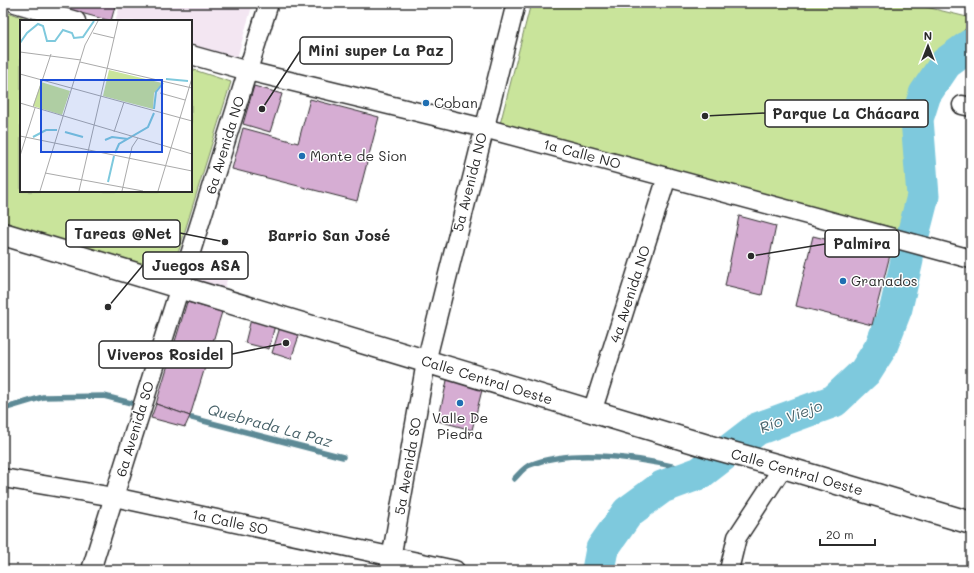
<svg xmlns="http://www.w3.org/2000/svg" width="974" height="573" viewBox="0 0 974 573" font-family="Mali,sans-serif">
<style>
.built{fill:#f3e6f2}
.green{fill:#c9e49b;stroke:#7a8863}
.lines{fill:none;stroke-linecap:round;stroke-linejoin:round}
.stream{stroke:#5d8a96;stroke-width:5.5}
.river{stroke:#7ec9dd;stroke-width:33}
.building{fill:#d6add3;stroke:#2b2b2b}
.street-casing{stroke:#2b2b2b;stroke-width:21}
.secondary-casing{stroke:#2b2b2b;stroke-width:25}
.street{stroke:#fff;stroke-width:18}
.secondary{stroke:#fff;stroke-width:22}
.poi-dot{fill:#1f6fb2;stroke:#fff;stroke-width:1.5}
.labels{text-anchor:middle;stroke-width:3;stroke-linejoin:round;paint-order:stroke}
.poi-label{font-size:14px;fill:#2b2b2b;stroke:#fff;text-anchor:start}
.street-label{font-size:14px;fill:#2b2b2b;stroke:#fff}
.neighbourhood-label{font-size:15px;font-weight:bold;fill:#2b2b2b;stroke:#fff}
.water-label{font-size:15px;font-style:italic;fill:#486269;stroke:#fff}
.inset-river{fill:none;stroke:#7ec9dd;stroke-width:2}
.inset-road{fill:none;stroke:#aaa;stroke-width:1}
.view{fill:#1d4ed8;fill-opacity:0.15;stroke:#1d4ed8;stroke-width:2}
.inset-edge{fill:none;stroke:#2b2b2b;stroke-width:2}
.leader{fill:none;stroke:#2b2b2b;stroke-width:1.5}
.callout-dot{fill:#2b2b2b;stroke:#fff;stroke-width:1.5}
.callout{fill:#fff;stroke:#2b2b2b;stroke-width:1.5}
.callout-label{font-size:15px;text-anchor:middle;font-weight:bold;fill:#2b2b2b}
</style>
<rect width="100%" height="100%" fill="#fff"/>
<filter id="ink" filterUnits="userSpaceOnUse"><feTurbulence type="fractalNoise" baseFrequency=".025" numOctaves="2"/><feDisplacementMap in="SourceGraphic" scale="8" xChannelSelector="R" yChannelSelector="G"/><feConvolveMatrix kernelMatrix="1 2 1 2 8 2 1 2 1" color-interpolation-filters="sRGB"/></filter>
<g filter="url(#ink)">
<!-- built -->
<g class="built">
<polygon points="121,3 253,3 237,58 191,44 191,21 115,21"/>
<polygon points="200,251 233,262 223,292 191,281"/>
</g>
<!-- green -->
<g class="green">
<polygon points="531,3 910,3 971,18 971,23 932,62 909,104 903,138 912,193 902,230 499,128"/>
<polygon points="3,11 35,21 21,21 21,191 191,191 191,69 231,82 170,279 3,227"/>
</g>
<g class="lines">
<!-- stream -->
<g class="stream">
<polyline points="3,409 43,397 104,396 131,403"/>
<polyline points="192,418 343,457"/>
<path d="M 514,479 C 519,474 524,467 530,465 C 576,446 654,460 700,473"/>
</g>
<!-- river -->
<g class="river">
<polyline points="914,231 923,196 917,119 925,94 946,63 971,45"/>
<polyline points="598,570 602,549 628,512 662,487 700,473 757,429 834,401 865,372 881,347 896,308 907,260"/>
</g>
</g>
<!-- building -->
<g class="building">
<polygon points="43,3 116,3 111,21"/>
<polygon points="254,86 282,94 270,132 243,124"/>
<polygon points="310,99 379,117 357,201 232,169 243,128 298,143"/>
<polygon points="739,216 776,226 762,295 725,286"/>
<polygon points="813,236 890,255 872,325 796,306"/>
<polygon points="187,302 222,312 190,416 156,404"/>
<polygon points="251,319 275,325 269,349 245,343"/>
<polygon points="280,327 300,333 291,359 272,353"/>
<polygon points="448,376 483,386 472,430 438,421"/>
<polygon points="156,404 190,416 185,427 151,418"/>
</g>
<g class="lines">
<!-- street casing -->
<g class="street-casing">
<g id="street">
<polyline points="15,3 76,21"/>
<polyline points="191,55 248,71 484,128 971,259"/>
<polyline points="962,105 971,107"/>
<polyline points="592,412 667,177"/>
<polyline points="3,478 114,497 455,570"/>
<polyline points="91,570 269,3"/>
<polyline points="389,570 426,362 516,3"/>
<polyline points="729,570 737,537 783,467"/>
</g>
</g>
<!-- secondary casing -->
<g class="secondary-casing">
<polyline id="secondary" points="3,234 714,448 783,467 971,523"/>
</g>
<!-- street -->
<use href="#street" class="street"/>
<!-- secondary -->
<use href="#secondary" class="secondary"/>
</g>
</g>
<!-- markers -->
<g class="poi-dot">
<circle cx="426" cy="103" r="4"/>
<circle cx="302" cy="156" r="4"/>
<circle cx="843" cy="281" r="4"/>
<circle cx="460" cy="403" r="4"/>
</g>
<g class="labels">
<!-- poi labels -->
<g class="poi-label">
<text x="434" y="108">Coban</text>
<text x="310" y="161">Monte de Sion</text>
<text x="851" y="286">Granados</text>
<text x="460" y="423" text-anchor="middle">Valle De<tspan x="460" dy="16">Piedra</tspan></text>
</g>
<!-- street labels -->
<g class="street-label">
<text transform="translate(225 145) rotate(-73)" y="5">6a Avenida NO</text>
<text transform="translate(582 154) rotate(15)" y="5">1a Calle NO</text>
<text transform="translate(470 182) rotate(-76)" y="5">5a Avenida NO</text>
<text transform="translate(630 294) rotate(-72)" y="5">4a Avenida NO</text>
<text transform="translate(487 380) rotate(17)" y="5">Calle Central Oeste</text>
<text transform="translate(135 429) rotate(-73)" y="5">6a Avenida SO</text>
<text transform="translate(408 466) rotate(-80)" y="5">5a Avenida SO</text>
<text transform="translate(797 472) rotate(16)" y="5">Calle Central Oeste</text>
<text transform="translate(230 522) rotate(12)" y="5">1a Calle SO</text>
</g>
<!-- neighbourhood labels -->
<g class="neighbourhood-label">
<text x="329" y="241">Barrio San José</text>
</g>
<!-- water labels -->
<g class="water-label">
<text transform="translate(791 417) rotate(-21)" y="5">Río Viejo</text>
<text transform="translate(270 426) rotate(15)" y="5">Quebrada La Paz</text>
</g>
</g>
<!-- overview -->
<g transform="translate(20 20)">
<rect width="172" height="172" fill="#fff"/>
<path d="M 89,50 L 142,63 L 134,73 L 133,89 L 83,76 ZM 21,62 L 50,71 L 42,95 L 13,86 Z" fill="#c9e49b"/>
<path class="inset-river" d="M 0,23 L 7,13 L 18,4 L 23,6 L 27,21 L 35,21 L 43,10 L 52,13 L 54,18 L 63,17 L 74,1M 146,59 L 168,61M 134,89 L 136,72 L 143,63M 45,112 L 63,117M 13,117 L 26,110 L 37,110M 85,120 L 92,117 L 108,119M 95,133 L 99,124 L 128,107 L 134,93M 88,162 L 94,136"/>
<path class="inset-road" d="M 73,13 L 94,18M 0,32 L 61,40M 60,42 L 172,68M 0,54 L 172,101M 22,61 L 31,34M 140,73 L 165,80M 0,83 L 172,134M 13,87 L 22,61M 94,112 L 104,82M 0,116 L 172,151M 0,136 L 15,88M 25,153 L 123,171M 20,171 L 65,25 L 78,1M 59,171 L 98,1M 102,171 L 112,127 L 118,118M 138,171 L 172,58"/>
<path class="view" d="M 21,60 L 142,60 L 142,132 L 21,132 Z"/>
<rect width="172" height="172" class="inset-edge"/>
</g>
<!-- callouts -->
<path class="leader" d="M262 109L300 51M705 116L765 113M225 242L180 233M751 256L825 244M108 307L143 265M286 343L232 354"/>
<g class="callout-dot">
<circle cx="262" cy="109" r="4"/>
<circle cx="705" cy="116" r="4"/>
<circle cx="225" cy="242" r="4"/>
<circle cx="751" cy="256" r="4"/>
<circle cx="108" cy="307" r="4"/>
<circle cx="286" cy="343" r="4"/>
</g>
<g class="callout">
<rect x="300" y="37" width="152" height="27" rx="4"/>
<rect x="765" y="100" width="163" height="27" rx="4"/>
<rect x="66" y="220" width="114" height="27" rx="4"/>
<rect x="825" y="230" width="74" height="27" rx="4"/>
<rect x="143" y="252" width="105" height="27" rx="4"/>
<rect x="99" y="341" width="133" height="27" rx="4"/>
</g>
<g class="callout-label">
<text x="376" y="56">Mini super La Paz</text>
<text x="846" y="119">Parque La Chácara</text>
<text x="123" y="239">Tareas @Net</text>
<text x="862" y="249">Palmira</text>
<text x="196" y="271">Juegos ASA</text>
<text x="165" y="360">Viveros Rosidel</text>
</g>
<!-- margin -->
<rect width="974" height="573" fill="none" stroke="#fff" stroke-width="16"/>
<rect x="8" y="8" width="958" height="557" fill="none" stroke="#2b2b2b" stroke-width="1.5" filter="url(#ink)"/>
<!-- north arrow -->
<g transform="translate(928 46)" stroke="#ffffff" stroke-width="3" paint-order="stroke">
<path d="M0-3L7 15L0 10L-7 15Z" fill="#2b2b2b"/>
<text y="-6" font-size="11" font-weight="bold" text-anchor="middle" fill="#2b2b2b">N</text>
</g>
<!-- scale -->
<path d="M820 539v6h55v-6" fill="none" stroke="#2b2b2b" stroke-width="2"/>
<text x="826" y="539" font-size="12" fill="#2b2b2b" stroke="#ffffff" stroke-width="3" paint-order="stroke">20 m</text>
</svg>
